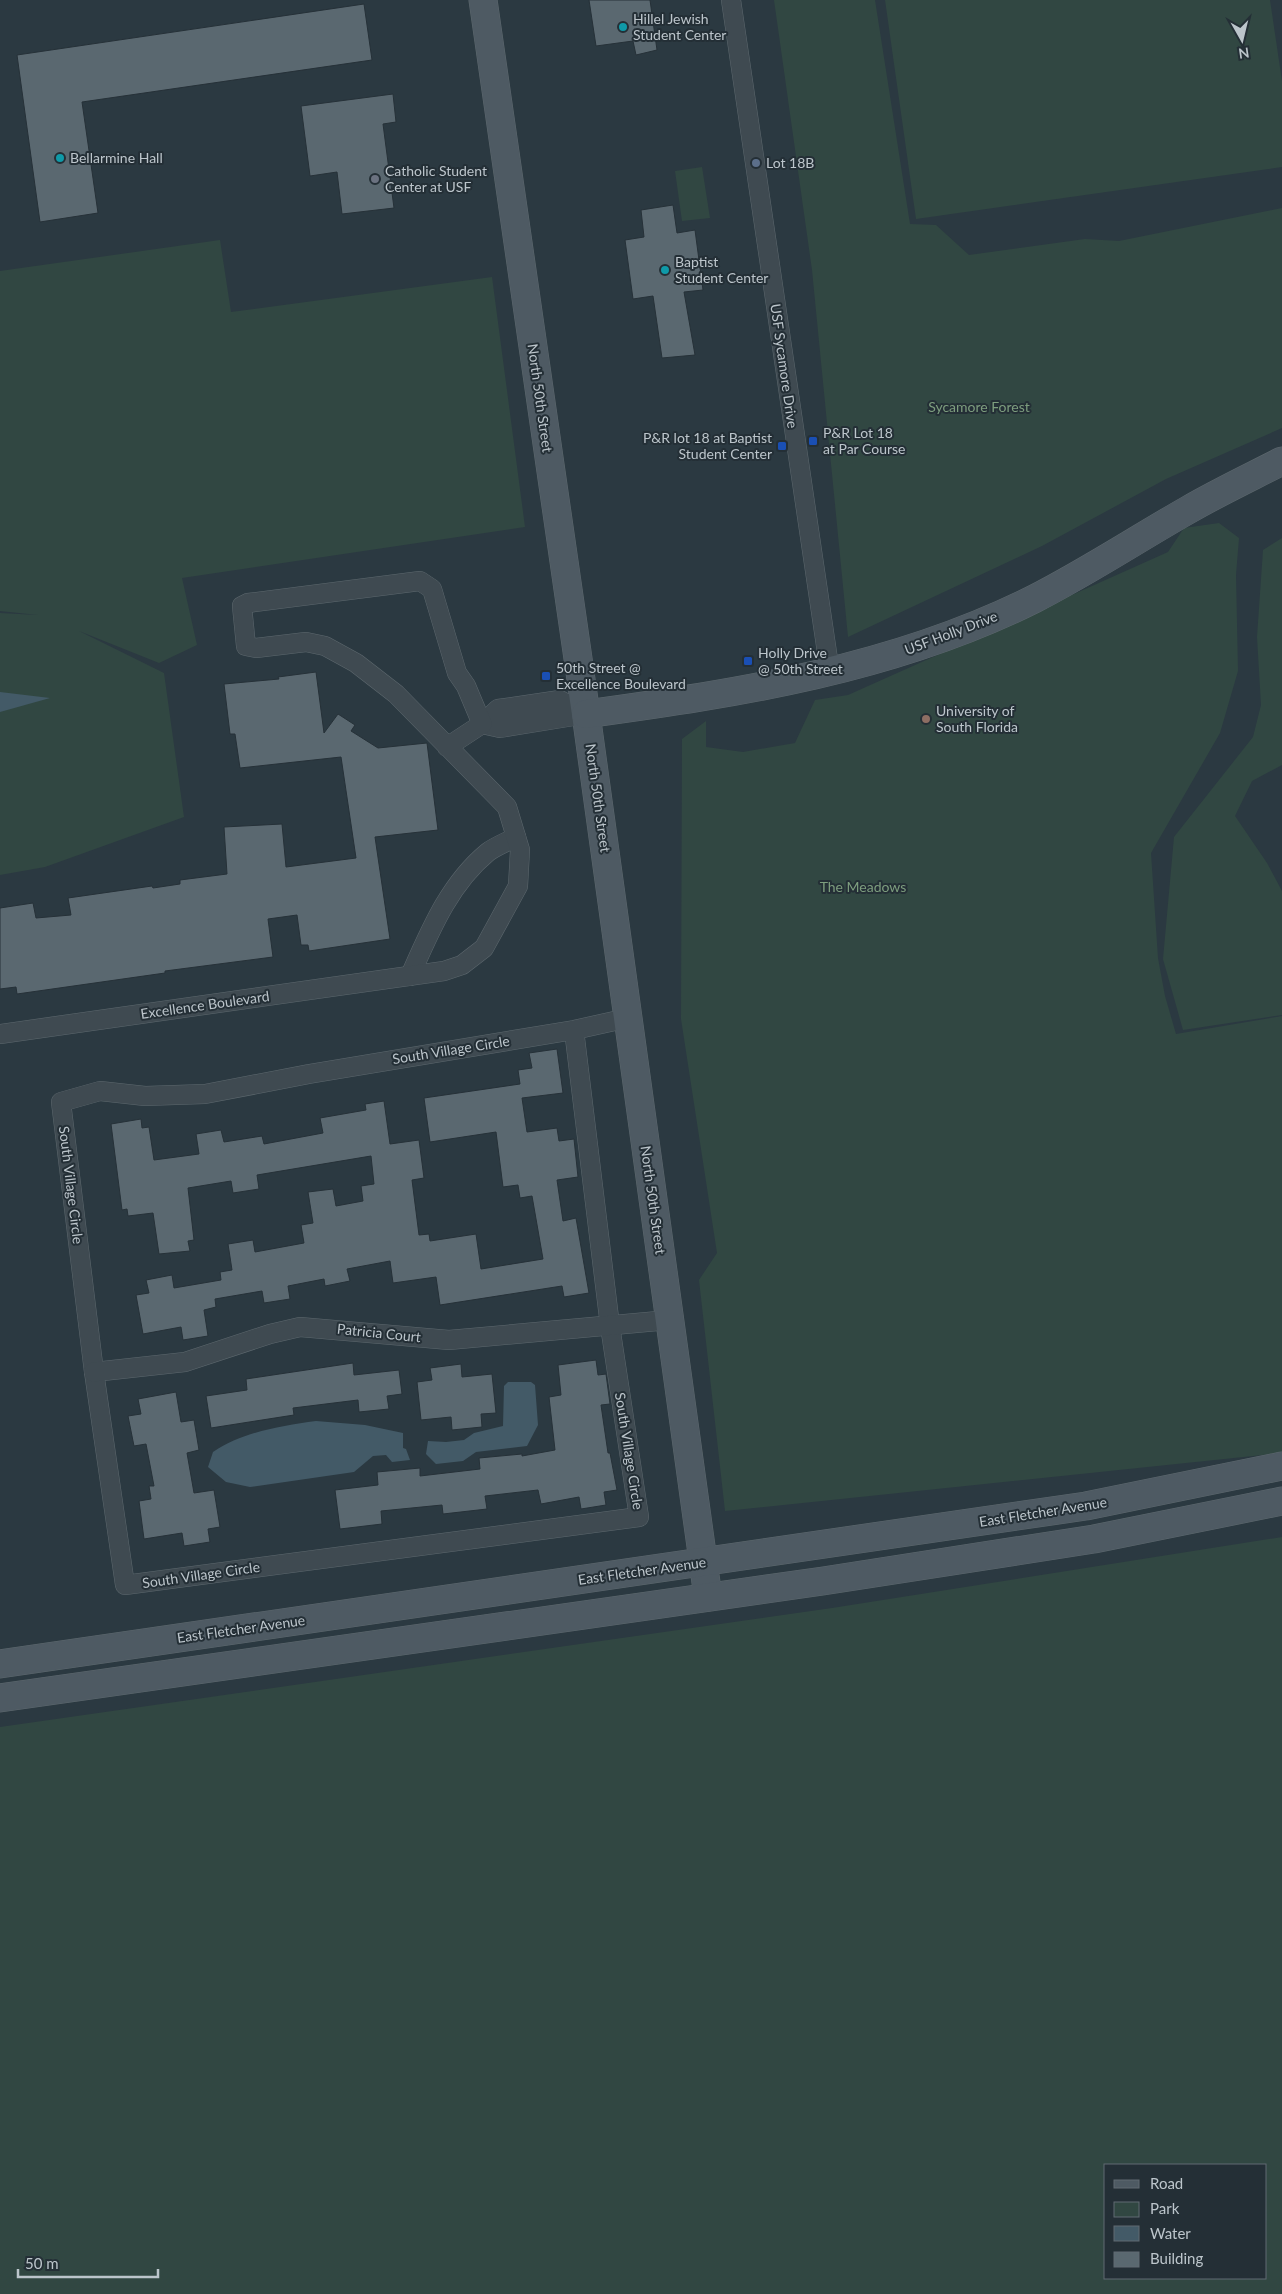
<svg xmlns="http://www.w3.org/2000/svg" width="1282" height="2294" viewBox="0 0 1282 2294" font-family="Lato,sans-serif">
<style>
.green{fill:#314742;fill-rule:evenodd}
.water{fill:#435a67}
.building{fill:#5a6870;stroke:#263138}
.lines{fill:none;stroke-linecap:round;stroke-linejoin:round}
.street-casing{stroke:#5d686e;stroke-width:20}
.secondary-casing{stroke:#5d686e;stroke-width:29}
.street{stroke:#3f4a51;stroke-width:19}
.secondary{stroke:#4e5a63;stroke-width:28}
.culture-dot{fill:#0f9aa8;stroke:#242f36;stroke-width:2}
.service-dot{fill:#5c6f8a;stroke:#242f36;stroke-width:2}
.worship-dot{fill:#6b7280;stroke:#242f36;stroke-width:2}
.transit-dot{fill:#1a4fb4;stroke:#242f36;stroke-width:2}
.education-dot{fill:#8d6e63;stroke:#242f36;stroke-width:2}
.labels{text-anchor:middle;stroke-width:4;stroke-linejoin:round;paint-order:stroke}
.poi-label{font-size:14px;fill:#bcc5cb;stroke:#242f36;text-anchor:start}
.street-label{font-size:14px;fill:#bcc5cb;stroke:#242f36}
.park-label{font-size:14px;fill:#7d9d7e;stroke:#242f36}
</style>
<rect width="100%" height="100%" fill="#2b3941"/>
<!-- green -->
<g class="green">
<polygon points="774,0 875,0 910,224 936,225 969,255 1085,239 1119,241 1282,208 1282,428 1166,479 1042,546 848,637 812,270"/>
<polygon points="885,0 1270,0 1282,81 1282,167 916,219"/>
<polygon points="702,167 710,218 682,221 675,171"/>
<polygon points="220,240 231,312 492,277 525,527 182,578 197,645 159,663 79,631 164,673 184,817 45,867 0,875 0,613 38,615 0,611 0,271"/>
<polygon points="1219,523 1239,538 1236,575 1238,671 1220,733 1151,853 1158,958 1165,996 1176,1034 1282,1016 1282,1453 725,1511 699,1280 717,1253 681,1019 682,739 706,721 706,747 743,752 795,743 815,700 848,695 1168,552 1184,528"/>
<polygon points="1282,538 1282,765 1252,781 1235,816 1267,863 1282,891 1282,1015 1183,1030 1163,959 1174,837 1253,737 1261,705 1257,637 1263,550"/>
<path d="M 1282,1537 L 1282,2294 L 0,2294 L 0,1727 L 832,1608 ZM 1106,2165 L 1266,2165 L 1266,2278 L 1106,2278 Z"/>
</g>
<!-- water -->
<g class="water">
<polygon points="0,692 50,698 0,712"/>
<polygon points="508,1382 531,1382 535,1385 538,1425 527,1446 476,1452 463,1461 436,1464 426,1454 428,1441 446,1442 464,1440 474,1433 503,1426 504,1386"/>
<path d="M 316,1421 L 365,1425 L 403,1433 L 403,1448 L 406,1449 L 410,1460 L 392,1462 L 386,1455 L 373,1456 L 354,1472 L 250,1487 L 226,1482 L 208,1467 L 213,1452 C 243,1432 280,1426 316,1421 Z"/>
</g>
<!-- building -->
<g class="building">
<polygon points="589,0 650,0 657,50 636,55 633,41 596,46"/>
<polygon points="364,4 372,60 82,102 98,213 40,222 17,55"/>
<polygon points="393,94 396,122 383,124 394,208 342,214 337,172 310,176 301,106"/>
<polygon points="673,205 677,233 695,230 703,290 684,292 695,355 662,358 653,296 633,299 625,240 644,237 641,210"/>
<polygon points="316,672 324,733 338,714 355,725 351,731 378,748 427,743 438,830 375,837 390,939 309,951 308,945 301,945 297,915 268,919 273,957 165,971 165,973 17,994 16,987 0,989 0,908 33,903 36,918 71,915 68,898 152,886 153,888 180,884 180,880 227,874 224,827 282,824 286,867 356,858 341,757 240,768 235,734 230,734 224,684 279,679 278,677"/>
<polygon points="557,1049 563,1093 522,1098 527,1132 557,1128 559,1141 574,1139 578,1177 557,1180 563,1221 576,1218 589,1293 564,1297 562,1286 440,1305 436,1277 393,1283 390,1261 347,1269 350,1281 325,1286 324,1279 288,1286 290,1299 264,1303 262,1291 215,1299 216,1307 204,1310 208,1336 183,1340 181,1327 143,1334 136,1295 149,1293 146,1280 172,1275 174,1288 221,1280 220,1272 232,1270 228,1244 253,1240 255,1252 304,1243 301,1225 313,1223 308,1192 333,1189 336,1206 363,1201 361,1186 374,1184 371,1156 257,1175 259,1189 233,1193 231,1181 188,1188 194,1240 188,1241 190,1251 159,1254 153,1213 128,1216 127,1209 122,1210 111,1124 141,1119 142,1128 149,1127 154,1160 199,1154 196,1134 221,1130 224,1142 262,1136 264,1144 323,1133 320,1118 366,1110 365,1104 384,1101 390,1144 419,1140 424,1178 412,1180 419,1235 429,1234 430,1241 476,1234 481,1269 543,1259 532,1196 520,1198 518,1185 503,1187 496,1132 430,1142 424,1098 520,1084 518,1070 532,1068 529,1053"/>
<polygon points="596,1360 598,1375 606,1374 610,1404 601,1405 608,1453 610,1453 617,1490 604,1492 606,1505 581,1509 579,1497 541,1504 538,1490 485,1496 487,1509 443,1514 442,1505 381,1511 382,1524 340,1529 335,1490 378,1485 377,1472 420,1468 420,1476 480,1469 479,1458 522,1454 522,1456 555,1450 549,1397 561,1395 558,1365"/>
<polygon points="353,1363 354,1375 399,1370 402,1394 387,1396 389,1409 359,1412 358,1400 293,1408 294,1415 211,1428 206,1396 247,1390 246,1379"/>
<polygon points="461,1364 462,1377 492,1374 496,1413 481,1414 482,1427 452,1430 451,1417 421,1420 417,1382 432,1380 430,1368"/>
<polygon points="176,1392 181,1422 194,1420 199,1450 187,1453 194,1493 214,1490 220,1527 208,1529 210,1542 184,1546 182,1533 144,1539 139,1501 151,1499 149,1486 154,1486 146,1444 134,1446 128,1416 141,1414 138,1399"/>
</g>
<g class="lines">
<!-- street casing -->
<g class="street-casing">
<g id="street">
<polyline points="731,0 830,673"/>
<polygon points="560,700 586,714 500,728 482,724 498,709"/>
<path d="M 410,976 C 430,931 449,884 488,852 C 496,846 507,842 516,837"/>
<polyline points="574,1030 610,1326 639,1517 125,1585 94,1372 61,1102 100,1091 145,1096 205,1094 309,1074 574,1030 628,1018"/>
<polyline points="0,1034 444,971 462,965 484,948 518,886 520,850 507,807 396,694 356,663 325,646 306,642 256,648 246,646 242,606 248,603 420,581 432,589 457,673 466,686 482,724 447,747"/>
<polyline points="94,1372 185,1362 270,1334 300,1327 449,1340 669,1320"/>
</g>
</g>
<!-- secondary casing -->
<g class="secondary-casing">
<g id="secondary">
<polyline points="483,0 586,714 708,1597"/>
<path d="M 586,714 C 740,693 894,669 1034,599 C 1087,572 1137,539 1188,510 C 1219,492 1251,477 1282,461"/>
<polyline points="0,1664 1086,1506 1282,1466"/>
<polyline points="0,1698 823,1581 1094,1539 1282,1501"/>
</g>
</g>
<!-- street -->
<use href="#street" class="street"/>
<!-- secondary -->
<use href="#secondary" class="secondary"/>
</g>
<!-- markers -->
<g class="culture-dot">
<circle cx="623" cy="27" r="5"/>
<circle cx="60" cy="158" r="5"/>
<circle cx="665" cy="270" r="5"/>
</g>
<circle class="service-dot" cx="756" cy="163" r="5"/>
<circle class="worship-dot" cx="375" cy="179" r="5"/>
<g class="transit-dot">
<rect x="808" y="436" width="10" height="10" rx="2.5"/>
<rect x="777" y="441" width="10" height="10" rx="2.5"/>
<rect x="743" y="656" width="10" height="10" rx="2.5"/>
<rect x="541" y="671" width="10" height="10" rx="2.5"/>
</g>
<circle class="education-dot" cx="926" cy="719" r="5"/>
<g class="labels">
<!-- poi labels -->
<g class="poi-label">
<text x="633" y="24">Hillel Jewish<tspan x="633" dy="16">Student Center</tspan></text>
<text x="70" y="163">Bellarmine Hall</text>
<text x="766" y="168">Lot 18B</text>
<text x="385" y="176">Catholic Student<tspan x="385" dy="16">Center at USF</tspan></text>
<text x="675" y="267">Baptist<tspan x="675" dy="16">Student Center</tspan></text>
<text x="823" y="438">P&amp;R Lot 18<tspan x="823" dy="16">at Par Course</tspan></text>
<text x="772" y="443" text-anchor="end">P&amp;R lot 18 at Baptist<tspan x="772" dy="16">Student Center</tspan></text>
<text x="758" y="658">Holly Drive<tspan x="758" dy="16">@ 50th Street</tspan></text>
<text x="556" y="673">50th Street @<tspan x="556" dy="16">Excellence Boulevard</tspan></text>
<text x="936" y="716">University of<tspan x="936" dy="16">South Florida</tspan></text>
</g>
<!-- street labels -->
<g class="street-label">
<text transform="translate(784 366) rotate(82)" y="5">USF Sycamore Drive</text>
<text transform="translate(540 398) rotate(82)" y="5">North 50th Street</text>
<text transform="translate(951 633) rotate(-21)" y="5">USF Holly Drive</text>
<text transform="translate(598 798) rotate(82)" y="5">North 50th Street</text>
<text transform="translate(205 1005) rotate(-8)" y="5">Excellence Boulevard</text>
<text transform="translate(451 1050) rotate(-9)" y="5">South Village Circle</text>
<text transform="translate(71 1185) rotate(83)" y="5">South Village Circle</text>
<text transform="translate(653 1200) rotate(82)" y="5">North 50th Street</text>
<text transform="translate(379 1333) rotate(6)" y="5">Patricia Court</text>
<text transform="translate(629 1451) rotate(81)" y="5">South Village Circle</text>
<text transform="translate(1043 1512) rotate(-9)" y="5">East Fletcher Avenue</text>
<text transform="translate(642 1571) rotate(-8)" y="5">East Fletcher Avenue</text>
<text transform="translate(201 1575) rotate(-8)" y="5">South Village Circle</text>
<text transform="translate(241 1629) rotate(-8)" y="5">East Fletcher Avenue</text>
</g>
<!-- park labels -->
<g class="park-label">
<text x="979" y="412">Sycamore Forest</text>
<text x="863" y="892">The Meadows</text>
</g>
</g>
<!-- legend -->
<rect x="1104" y="2164" width="162" height="115" fill="#242f36" stroke="#616b72"/>
<rect x="1114" y="2180" width="25" height="8" fill="#4e5a63" stroke="#616b72"/>
<text x="1150" y="2189" font-size="15" fill="#bcc5cb">Road</text>
<rect x="1114" y="2202" width="25" height="15" fill="#314742" stroke="#616b72"/>
<text x="1150" y="2214" font-size="15" fill="#bcc5cb">Park</text>
<rect x="1114" y="2226" width="25" height="15" fill="#435a67" stroke="#616b72"/>
<text x="1150" y="2239" font-size="15" fill="#bcc5cb">Water</text>
<rect x="1114" y="2252" width="25" height="15" fill="#5a6870" stroke="#616b72"/>
<text x="1150" y="2264" font-size="15" fill="#bcc5cb">Building</text>
<!-- north arrow -->
<g transform="translate(1242 40) rotate(172)" stroke="#242f36" stroke-width="4" paint-order="stroke">
<path d="M0-4L9 19L0 12L-9 19Z" fill="#bcc5cb"/>
<text y="-8" font-size="14" font-weight="bold" text-anchor="middle" fill="#bcc5cb">N</text>
</g>
<!-- scale -->
<path d="M18 2269v8h140v-8" fill="none" stroke="#bcc5cb" stroke-width="2.5"/>
<text x="25" y="2269" font-size="15" fill="#bcc5cb" stroke="#242f36" stroke-width="4" paint-order="stroke">50 m</text>
</svg>
